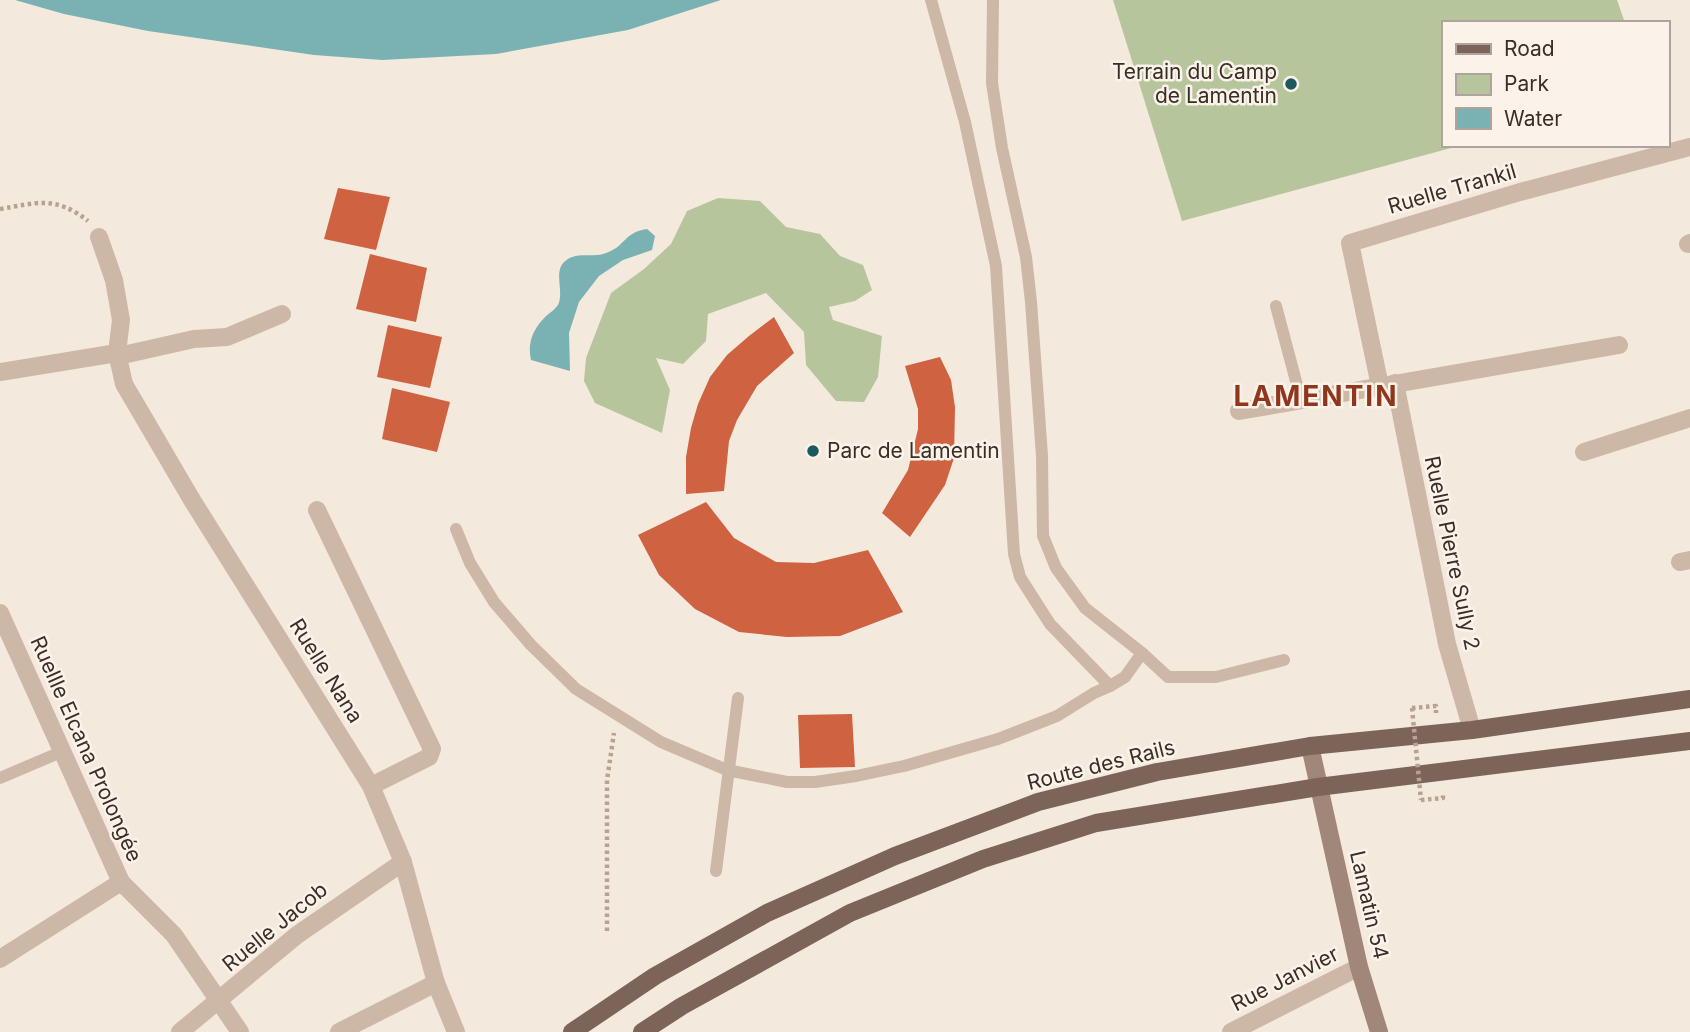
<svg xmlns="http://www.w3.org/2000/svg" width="1690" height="1032" viewBox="0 0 1690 1032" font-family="Inter,sans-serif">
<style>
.green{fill:#b7c59c}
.water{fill:#7ab2b3}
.building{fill:#ce6241}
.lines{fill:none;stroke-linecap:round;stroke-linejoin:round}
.path{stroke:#b9a292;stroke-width:4.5;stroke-dasharray:3.5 3.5;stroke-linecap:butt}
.lane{stroke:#cdb8a8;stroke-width:12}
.street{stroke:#cdb8a8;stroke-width:18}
.secondary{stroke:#a18779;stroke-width:18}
.primary{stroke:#7d6459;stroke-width:18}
.path-bridge{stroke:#b9a292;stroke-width:4.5;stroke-dasharray:3.5 3.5;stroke-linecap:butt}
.poi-dot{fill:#1b5b5e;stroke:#fbf3ea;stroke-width:2.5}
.labels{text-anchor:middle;stroke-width:5;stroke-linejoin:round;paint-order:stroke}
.poi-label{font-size:21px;fill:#3a2e29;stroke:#fbf3ea;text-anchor:end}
.street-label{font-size:21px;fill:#3a2e29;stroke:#fbf3ea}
.district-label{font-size:28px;font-weight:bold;letter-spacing:2px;fill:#8f361c;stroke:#fbf3ea}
</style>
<rect width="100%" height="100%" fill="#f4e9dd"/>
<!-- green -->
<g class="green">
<polygon points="1113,0 1617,0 1625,23 1443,23 1443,145 1462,145 1182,221"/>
<polygon points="718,198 760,201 786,227 820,234 840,256 863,265 872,290 855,301 829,307 833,320 882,336 878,377 864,402 836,401 806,365 804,332 766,293 708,314 706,341 683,364 656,358 670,390 662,433 595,403 584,381 586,358 611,293 644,269 671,244 687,211"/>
</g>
<!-- water -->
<g class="water">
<polygon points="15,0 721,0 628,30 496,54 382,60 314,55 148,31 64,14"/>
<path d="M 647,229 L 655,236 L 652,250 L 623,260 L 599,276 L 579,302 L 569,333 L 570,371 L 531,360 C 527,343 533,329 546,316 C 550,313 555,309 558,305 C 565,290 551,269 568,259 C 579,252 594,258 606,253 C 625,247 624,232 647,229 Z"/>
</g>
<!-- building -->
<g class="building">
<polygon points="338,188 390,197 376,250 324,239"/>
<polygon points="370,254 427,268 416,322 356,309"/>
<polygon points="774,317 794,353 757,386 737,420 729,441 724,491 686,494 686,457 691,428 698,404 710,377 727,355 749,336"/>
<polygon points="388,325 442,337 430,388 377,377"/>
<polygon points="940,357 951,380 955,407 954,458 945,485 910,537 882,513 908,470 918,429 918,409 905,366"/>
<polygon points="392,388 450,402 437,452 382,439"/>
<polygon points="706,502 734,538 776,562 814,563 868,550 903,612 840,636 787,637 739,632 695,609 659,575 638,535"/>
<polygon points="852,714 855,767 800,768 798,715"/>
</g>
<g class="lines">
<!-- path -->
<g class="path">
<path d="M 0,209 C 37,203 55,195 88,221"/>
<polyline points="1412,708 1436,706 1436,713"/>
<polyline points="1421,800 1443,798 1443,793"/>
<polyline points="607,931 607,780 614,733"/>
</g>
<!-- lane -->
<g class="lane">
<polyline points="931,0 965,122 996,266 1014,554 1020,577 1050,624 1110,686"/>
<polyline points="993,0 992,83 1002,148 1026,257 1031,302 1042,456 1043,536 1056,568 1085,608 1142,653"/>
<polyline points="1276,306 1301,400"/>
<polyline points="456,529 470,563 494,602 531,645 576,689 661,742 727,770 787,782 815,782 856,776 904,766 998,739 1057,716 1094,693 1110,686 1125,677 1142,653 1168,677 1216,677 1284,660"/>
<polyline points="0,778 61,752"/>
<polyline points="716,871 738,698"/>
</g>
<!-- street -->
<g class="street">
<polyline points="99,237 114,280 121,320 117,353 124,384 192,500 371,786 403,862 436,983 456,1032"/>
<polyline points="1688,244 1690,243"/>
<polyline points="0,372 117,353 123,355 194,339 227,337 282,314"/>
<polyline points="1395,383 1447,644 1472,730"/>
<polyline points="1380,386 1350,243 1520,192 1690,147"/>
<polyline points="1239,411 1619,345"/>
<polyline points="1584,452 1690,418"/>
<polyline points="317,510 432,749 429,757 371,786"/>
<polyline points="1680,562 1690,560"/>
<polyline points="0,613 121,882 174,935 240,1032"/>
<polyline points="0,959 121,882"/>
<polyline points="180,1032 297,935 403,862"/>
<polyline points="339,1032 436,983"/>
<polyline points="1231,1032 1359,967"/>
</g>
<!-- secondary -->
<polyline class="secondary" points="1310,746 1359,967 1379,1032"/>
<!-- primary -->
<g class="primary">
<polyline points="572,1032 655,976 767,913 895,856 1038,802 1157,772 1310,746 1472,730 1690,699"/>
<polyline points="642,1032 682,1006 850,913 983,859 1096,823 1318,787 1690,741"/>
</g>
<!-- path-bridge -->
<polyline class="path-bridge" points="1412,708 1421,800"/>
</g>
<!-- markers -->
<g class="poi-dot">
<circle cx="1291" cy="84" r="7"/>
<circle cx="813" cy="451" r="7"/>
</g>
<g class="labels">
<!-- poi labels -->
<g class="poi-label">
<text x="1277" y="79">Terrain du Camp<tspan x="1277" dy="24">de Lamentin</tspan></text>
<text x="827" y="458" text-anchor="start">Parc de Lamentin</text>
</g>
<!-- street labels -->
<g class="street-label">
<text transform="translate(1452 189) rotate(-16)" y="7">Ruelle Trankil</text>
<text transform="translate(1452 553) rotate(78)" y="7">Ruelle Pierre Sully 2</text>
<text transform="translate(326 671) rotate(58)" y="7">Ruelle Nana</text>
<text transform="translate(86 749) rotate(66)" y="7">Ruellle Elcana Prolongée</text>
<text transform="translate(1101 765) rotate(-14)" y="7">Route des Rails</text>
<text transform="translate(1369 905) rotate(77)" y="7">Lamatin 54</text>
<text transform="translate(275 927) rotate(-39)" y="7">Ruelle Jacob</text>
<text transform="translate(1285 979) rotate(-27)" y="7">Rue Janvier</text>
</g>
<!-- district labels -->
<g class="district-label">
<text x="1316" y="406">LAMENTIN</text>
</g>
</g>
<!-- legend -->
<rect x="1442" y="21" width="228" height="126" fill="#fbf3ea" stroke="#aea49d" stroke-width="2"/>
<rect x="1456" y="44" width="35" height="10" fill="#7d6459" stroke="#aea49d" stroke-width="2"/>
<text x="1504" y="56" font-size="21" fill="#3a2e29">Road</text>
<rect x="1456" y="74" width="35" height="21" fill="#b7c59c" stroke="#aea49d" stroke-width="2"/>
<text x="1504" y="91" font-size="21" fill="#3a2e29">Park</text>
<rect x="1456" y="108" width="35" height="21" fill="#7ab2b3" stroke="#aea49d" stroke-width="2"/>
<text x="1504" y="126" font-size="21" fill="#3a2e29">Water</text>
</svg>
